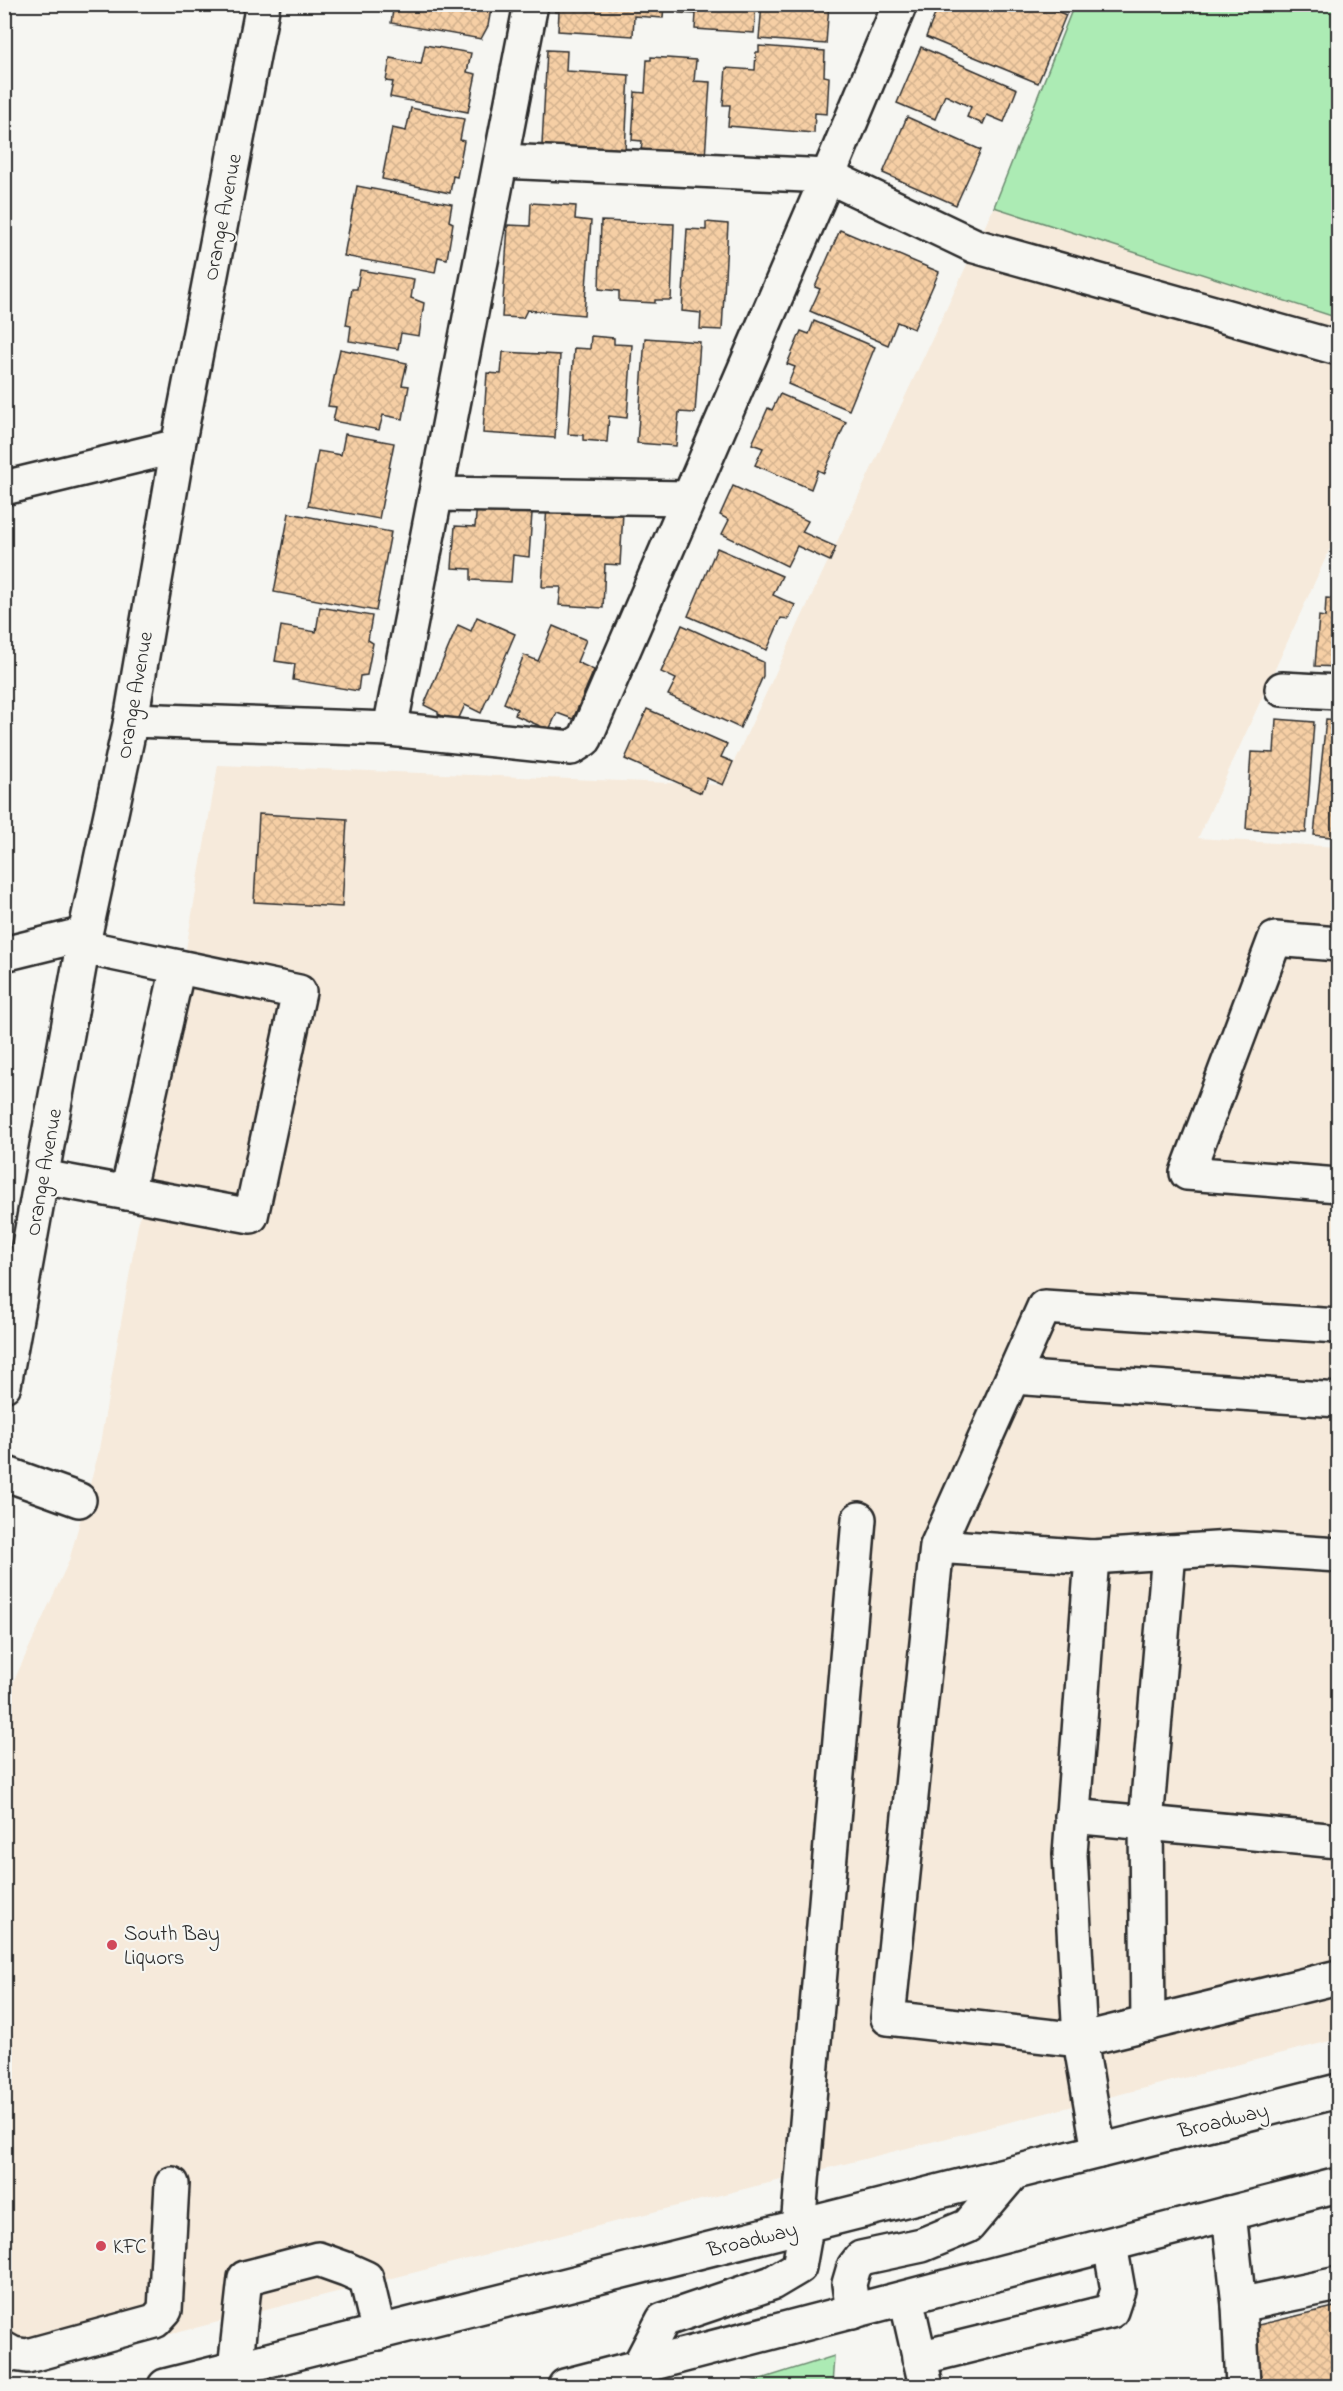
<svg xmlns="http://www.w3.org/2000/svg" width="1343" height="2391" viewBox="0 0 1343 2391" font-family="'Indie Flower',sans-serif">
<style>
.built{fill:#f6eadb}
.grass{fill:#acebb4;stroke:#6c8b70;stroke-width:1.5}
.building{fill:url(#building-cross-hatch);stroke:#2b2b2b;stroke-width:1.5}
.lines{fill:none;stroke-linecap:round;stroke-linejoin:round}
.minor-casing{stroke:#2b2b2b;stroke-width:38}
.major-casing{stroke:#2b2b2b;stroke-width:38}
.minor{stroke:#f6f6f2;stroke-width:33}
.major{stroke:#f6f6f2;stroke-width:33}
.poi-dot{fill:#d1495b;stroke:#f6f6f2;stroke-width:2}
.labels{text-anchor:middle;stroke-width:4.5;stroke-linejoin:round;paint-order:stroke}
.street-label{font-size:21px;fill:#2b2b2b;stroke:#f6f6f2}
.poi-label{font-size:21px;fill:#2b2b2b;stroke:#f6f6f2;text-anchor:start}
</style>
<defs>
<pattern id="building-cross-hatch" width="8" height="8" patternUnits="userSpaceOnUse" patternTransform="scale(1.5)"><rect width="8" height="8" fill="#f6cfa5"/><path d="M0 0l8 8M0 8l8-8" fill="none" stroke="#d3b28e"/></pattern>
</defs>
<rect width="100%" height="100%" fill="#f6f6f2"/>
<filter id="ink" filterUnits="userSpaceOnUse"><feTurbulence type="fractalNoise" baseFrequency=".0167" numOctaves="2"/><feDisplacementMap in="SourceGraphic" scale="12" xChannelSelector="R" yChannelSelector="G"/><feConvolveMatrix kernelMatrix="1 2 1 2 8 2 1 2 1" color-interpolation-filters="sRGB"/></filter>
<g filter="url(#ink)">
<!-- built -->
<polygon class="built" points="994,207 1338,318 1338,531 1198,838 1338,847 1338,2039 5,2376 5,1700 69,1561 98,1455 218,765 723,785"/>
<!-- grass -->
<g class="grass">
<polygon points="1074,5 1338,5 1338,318 994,207"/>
<polygon points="834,2356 832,2386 739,2386"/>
</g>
<!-- building -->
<g class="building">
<polygon points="394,4 492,4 488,26 481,39 391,23"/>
<polygon points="555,4 664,4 663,18 634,16 633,36 558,31 559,12 555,12"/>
<polygon points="680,4 756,4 754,33 695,29 696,14 679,13"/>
<polygon points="762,4 829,4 826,44 759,39"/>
<polygon points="939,4 1040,4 1066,15 1038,83 926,37"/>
<polygon points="425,45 471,53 467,72 476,74 468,112 390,97 393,82 386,81 390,58 421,64"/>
<polygon points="759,46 825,51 824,76 829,77 827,114 815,113 814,133 728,126 730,105 723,105 726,68 755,70 756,52 759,52"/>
<polygon points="921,47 1017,89 1004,122 987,115 983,124 967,117 971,107 945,95 935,119 897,103"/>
<polygon points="547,50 567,51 566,71 629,75 625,150 603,149 600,152 561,150 557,146 542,145"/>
<polygon points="651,57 696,60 694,81 710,82 705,158 641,154 642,141 632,140 635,92 645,93 647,60 651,60"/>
<polygon points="411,108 464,119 460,140 464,141 457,177 453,176 450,193 382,179 392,128 406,131"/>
<polygon points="907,117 981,150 956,205 883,173"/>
<polygon points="357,186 452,204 449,221 453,223 447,259 438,257 435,273 344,256"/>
<polygon points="531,203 576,206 575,219 591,221 584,315 527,310 523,318 502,317 508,225 530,226"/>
<polygon points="601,221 674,224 671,300 655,300 655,303 619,301 619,291 599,289"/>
<polygon points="706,222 728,224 722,330 700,329 701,313 682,311 687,229 706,230"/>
<polygon points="840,230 939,272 914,329 897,322 888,345 810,311 820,289 815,287"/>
<polygon points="360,270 414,279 411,298 424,303 419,336 401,333 398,349 349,341 351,326 346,325 352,289 357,289"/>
<polygon points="814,321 875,347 849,410 788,384 795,367 787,364 801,331 809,334"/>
<polygon points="591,336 614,338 614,344 632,345 627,418 609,416 607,442 583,440 583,435 568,434 574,348 590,349"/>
<polygon points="645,338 700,342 695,413 679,412 676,446 637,443"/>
<polygon points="340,349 407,363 402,385 409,386 403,419 383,415 379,430 333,421 336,407 328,406"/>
<polygon points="503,352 560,355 555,438 483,433 487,373 501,374"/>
<polygon points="780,394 846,422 824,473 818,470 811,489 755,465 763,448 752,444 768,408 772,410"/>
<polygon points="345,434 394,443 379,519 308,506 318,451 341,455"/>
<polygon points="733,486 808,521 802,532 836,547 830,561 797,546 787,566 722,534 729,520 720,515"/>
<polygon points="477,503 516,506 522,512 532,513 529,557 513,555 511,582 471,580 471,569 452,568 455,526 475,527"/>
<polygon points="547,505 623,512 620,565 605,564 603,608 559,605 561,587 542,587"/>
<polygon points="289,513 391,532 376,611 274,592"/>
<polygon points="717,548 782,576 773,595 795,605 789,619 781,618 767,650 688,616"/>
<polygon points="1326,598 1338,599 1338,667 1315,666 1319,616 1325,617"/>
<polygon points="320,607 372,616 368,640 373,643 367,675 360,676 358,691 293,680 295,664 275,661 281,626 316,632"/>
<polygon points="477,617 515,634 481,713 465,705 457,722 438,714 438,712 424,705 458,625 471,631"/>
<polygon points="682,625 763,662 763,676 740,728 668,695 676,679 661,672"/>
<polygon points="553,626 586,640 577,662 594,670 573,719 557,713 549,730 515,715 517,709 504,703 524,655 538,661"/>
<polygon points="647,709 727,744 721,757 733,762 723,785 707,778 701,793 625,759"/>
<polygon points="1276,719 1314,722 1306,833 1246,829 1251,752 1274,753"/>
<polygon points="1326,719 1338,720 1338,838 1314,835"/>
<polygon points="259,814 347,819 342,907 254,902"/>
<polygon points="1338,2306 1338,2386 1263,2386 1250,2327"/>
</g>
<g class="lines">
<!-- minor casing -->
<g class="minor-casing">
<g id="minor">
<polyline points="502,161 828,176 975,246 1338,348"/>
<polyline points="4,488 178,446"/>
<polyline points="436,494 688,498"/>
<polyline points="1282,689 1338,692"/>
<polyline points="131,720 390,729 571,748 585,739 828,176 900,4"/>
<polyline points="390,729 531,4"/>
<polyline points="1338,944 1275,939 1187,1173 1338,1185"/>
<polyline points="4,954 85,934"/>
<polyline points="42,1177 251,1216 299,992 83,947"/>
<polyline points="127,1193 178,967"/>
<polyline points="1013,1377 1338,1400"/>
<polyline points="4,1473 79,1500"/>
<polyline points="937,1546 1092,1557 1070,1854 1080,2040 888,2018 937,1546 1044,1307 1338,1326"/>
<polyline points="1092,1557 1231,1548 1338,1555"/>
<polyline points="1072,1816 1338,1841"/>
<polyline points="1148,2024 1146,1823 1169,1552"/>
<polyline points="1099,2151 1080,2040 1338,1977"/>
<polyline points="1229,2213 1239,2305 1243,2386"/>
<polyline points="798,2227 859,1519"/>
<polyline points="906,2298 926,2386"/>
<polyline points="1239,2305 1338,2284"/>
<polyline points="4,2349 13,2354 27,2356 155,2321 165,2310 172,2184"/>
<polyline points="919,2358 1111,2311 1118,2290 1110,2245"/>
<polyline points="235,2369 245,2278 318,2259 346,2269 366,2278 379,2333"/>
</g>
</g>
<!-- major casing -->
<g class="major-casing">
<g id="major">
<polyline points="4,1385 85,934 131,720 178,446 263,4"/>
<polyline points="853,2312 849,2284 854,2267 861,2258 922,2245 968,2226 1013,2173"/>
<polyline points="638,2368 663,2320 772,2283 799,2267 804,2239 798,2227"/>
<polyline points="165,2386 1338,2091"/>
<polyline points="565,2386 1338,2185"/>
</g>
</g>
<!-- minor -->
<use href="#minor" class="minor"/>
<!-- major -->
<use href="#major" class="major"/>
</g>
</g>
<!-- markers -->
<g class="poi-dot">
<circle cx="112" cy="1945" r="6"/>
<circle cx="101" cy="2246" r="6"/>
</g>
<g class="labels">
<!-- street labels -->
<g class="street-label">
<text transform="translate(222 217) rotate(-79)" y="7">Orange Avenue</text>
<text transform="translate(134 695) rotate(-80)" y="7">Orange Avenue</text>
<text transform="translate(43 1172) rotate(-80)" y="7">Orange Avenue</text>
<text transform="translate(1223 2120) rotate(-14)" y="7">Broadway</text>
<text transform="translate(752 2239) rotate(-14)" y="7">Broadway</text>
</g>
<!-- poi labels -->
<g class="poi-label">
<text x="124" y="1940">South Bay<tspan x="124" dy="24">Liquors</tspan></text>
<text x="113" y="2253">KFC</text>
</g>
</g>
<!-- margin -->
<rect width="1343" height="2391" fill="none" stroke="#f6f6f2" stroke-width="24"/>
<rect x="12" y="12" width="1319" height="2367" fill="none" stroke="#2b2b2b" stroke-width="2" filter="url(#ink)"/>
</svg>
